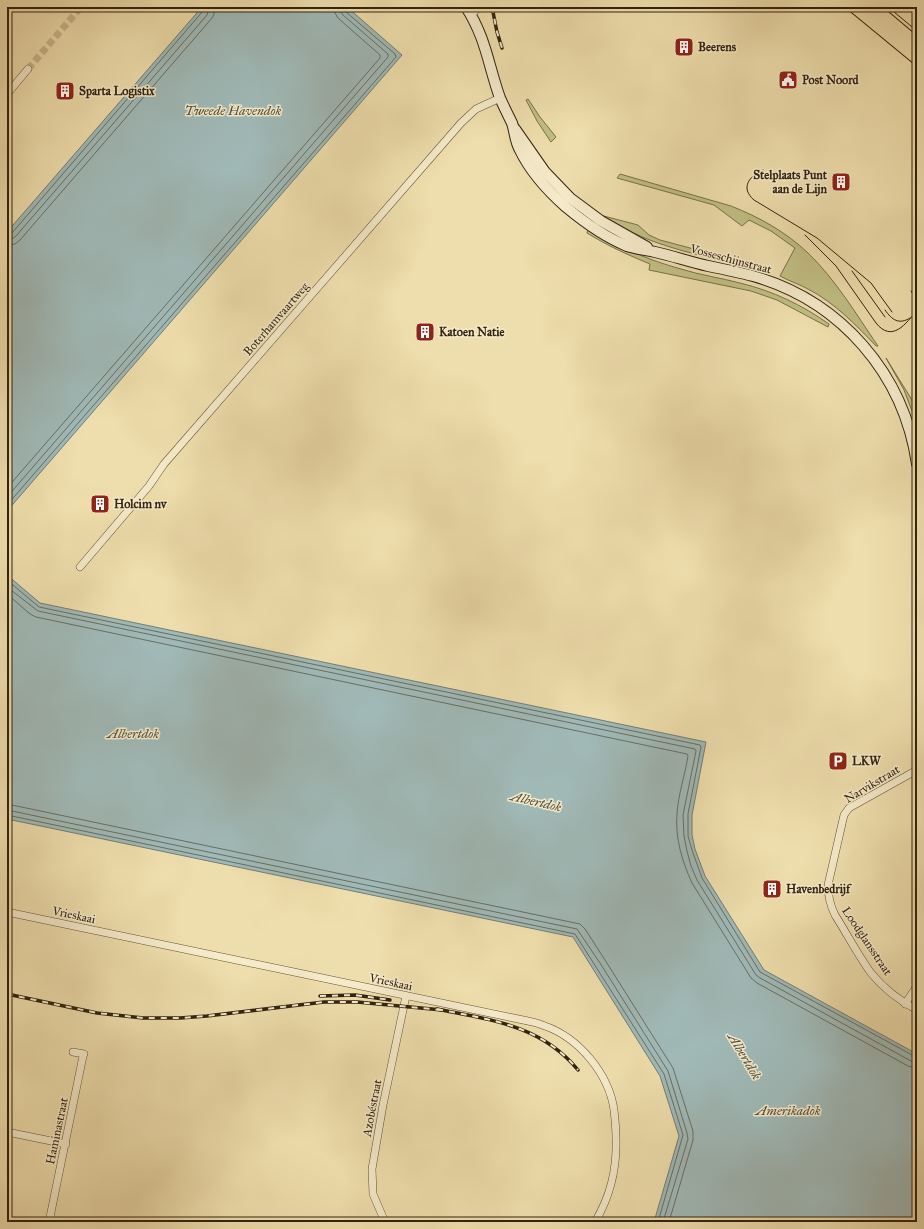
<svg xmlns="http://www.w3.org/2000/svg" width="924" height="1229" viewBox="0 0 924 1229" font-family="'IM FELL Great Primer',serif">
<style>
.green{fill:#c1bf84;stroke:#79704a}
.water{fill:#a0b9b7;stroke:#747d74}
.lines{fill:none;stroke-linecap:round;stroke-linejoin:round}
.shore{stroke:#686e63;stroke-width:1}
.street-tunnel{stroke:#c9b88d;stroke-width:7;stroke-dasharray:7 3.5;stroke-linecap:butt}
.street-casing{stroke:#605136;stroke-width:8}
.secondary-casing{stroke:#31220f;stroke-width:12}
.primary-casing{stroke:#31220f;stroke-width:14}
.street{stroke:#f5eaca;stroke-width:7}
.secondary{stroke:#f5eaca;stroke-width:10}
.primary{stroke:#efdead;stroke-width:12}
.tram{stroke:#31220f;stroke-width:1}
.rail-casing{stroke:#31220f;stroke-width:3.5}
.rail{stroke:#f5eaca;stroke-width:2;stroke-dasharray:6;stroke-linecap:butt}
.labels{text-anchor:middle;stroke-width:3;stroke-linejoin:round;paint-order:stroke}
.poi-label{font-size:12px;font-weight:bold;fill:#31220f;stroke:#f5eaca;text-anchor:start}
.street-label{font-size:12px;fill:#31220f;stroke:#f5eaca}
.water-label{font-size:13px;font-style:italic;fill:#524f41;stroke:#f5eaca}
</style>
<rect width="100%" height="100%" fill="#efdead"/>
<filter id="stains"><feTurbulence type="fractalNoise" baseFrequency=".005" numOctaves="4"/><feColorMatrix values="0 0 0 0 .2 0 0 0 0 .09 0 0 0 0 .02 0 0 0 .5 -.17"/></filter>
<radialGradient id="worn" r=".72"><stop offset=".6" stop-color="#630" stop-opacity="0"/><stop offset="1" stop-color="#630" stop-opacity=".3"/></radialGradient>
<!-- green -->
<g class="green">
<polygon points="528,99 540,117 556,137 551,142 537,121 526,100"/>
<path d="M 620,174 L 731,206 C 759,217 786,232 808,253 C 836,280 856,314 878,346 L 876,346 C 856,325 835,303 808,289 C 799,284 789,281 780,276 L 795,248 L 771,231 L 749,220 L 742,226 L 714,205 L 617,178 Z"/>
<path d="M 600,215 L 638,225 L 649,235 L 660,240 L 769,269 L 769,272 C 735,262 700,257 667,246 C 644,239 621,228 600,215 Z"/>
<path d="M 588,229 C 618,247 648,260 681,269 C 700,275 721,278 740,283 C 773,291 802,305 829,324 L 828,327 L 777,300 L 751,291 L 649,270 L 650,264 C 626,254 608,246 587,233 Z"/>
<polygon points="886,358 917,408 917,424 904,390"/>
</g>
<!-- water -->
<g class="water">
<polygon points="202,7 347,7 402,55 7,511 7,232"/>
<polygon points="7,575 40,603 706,742 692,815 692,835 695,849 705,876 764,970 917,1054 917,1222 654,1222 679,1136 660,1076 573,937 7,819"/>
</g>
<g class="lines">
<!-- shore -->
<g class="shore">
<polyline points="7,234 12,233 203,11 204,7"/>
<polyline points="7,239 12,239 16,236 207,15 209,7"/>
<polyline points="7,245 15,244 20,240 212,18 214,14 215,7"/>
<polyline points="7,488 380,58 380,55 338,18 335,13 334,7"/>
<polyline points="7,497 388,57 388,54 343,15 340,11 340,7"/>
<polyline points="7,505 396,57 395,54 346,12 345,7"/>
<polyline points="7,580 39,607 700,745 701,747 688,814 688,836 692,850 702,878 760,972 914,1056 917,1057"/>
<polyline points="7,587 38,611 695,749 696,751 683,815 684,836 687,851 691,866 697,880 756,975 760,978 911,1061 917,1062"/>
<path d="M 7,594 L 30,614 L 36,617 L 687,754 L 688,756 C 685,775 678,795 677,814 C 675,838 682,861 692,883 L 751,978 L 757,983 L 908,1066 L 917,1068"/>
<polyline points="7,804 580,924 585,929 605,960 673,1068 693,1131 693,1140 669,1222"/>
<polyline points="7,810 577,929 600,963 668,1071 687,1133 688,1139 663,1222"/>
<polyline points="7,815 575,934 664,1074 683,1135 658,1222"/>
</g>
<!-- street-tunnel -->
<polyline class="street-tunnel" points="28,69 81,7"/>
<!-- street casing -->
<g class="street-casing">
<g id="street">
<polyline points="471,15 479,7"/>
<polyline points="7,94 28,69"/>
<polyline points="80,567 149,486 164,464 461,123 476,109 500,98"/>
<path d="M 917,770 L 849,808 L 844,815 L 828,885 C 828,897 830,905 835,915 C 847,934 858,955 871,973 C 884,989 900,1001 917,1010"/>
<path d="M 7,912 L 528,1021 C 534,1022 540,1024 545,1026 C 579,1038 609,1074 614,1110 C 615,1119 616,1128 616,1138 C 617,1169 611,1195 595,1222"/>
<polyline points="905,1004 917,986"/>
<polyline points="7,1132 66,1144"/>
<polyline points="49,1222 83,1056 84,1054 73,1052"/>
<polyline points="385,1222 373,1194 372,1169 383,1105 406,996"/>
</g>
</g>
<!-- secondary casing -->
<g class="secondary-casing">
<g id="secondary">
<path d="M 466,7 C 486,38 488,64 500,98 C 504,107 508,115 512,123 C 515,132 515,142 520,150 C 530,171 548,191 566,207 C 584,222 605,237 627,246 C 636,249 646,250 655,252 C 673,256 690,262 708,266 C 723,269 738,272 753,276 C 841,301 904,374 917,464"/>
<polyline points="515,129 545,172 570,198 601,221 647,247"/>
</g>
</g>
<!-- primary casing -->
<g class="primary-casing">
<g id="primary">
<polyline points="855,7 917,58"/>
<polyline points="873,7 917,44"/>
</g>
</g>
<!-- street -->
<use href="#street" class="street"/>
<!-- secondary -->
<use href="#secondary" class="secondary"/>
<!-- primary -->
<use href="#primary" class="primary"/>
<!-- tram -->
<g class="tram">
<polyline points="888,7 917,31"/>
<path d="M 763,170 C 749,176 740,188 754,200 L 817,238 L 871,283 L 892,312"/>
<path d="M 805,235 L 836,266 L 876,323 C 892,343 906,324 917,310"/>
<polyline points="852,271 885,317"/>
<polyline points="911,291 917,300"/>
<path d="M 885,310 C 892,320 899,325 910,318"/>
</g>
<!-- rail casing -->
<g class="rail-casing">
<g id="rail">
<polyline points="492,7 497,32 502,48"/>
<polyline points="7,994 97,1013 143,1018 180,1018 207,1016 324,1002 357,1002 442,1010"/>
<polyline points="320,996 355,995 390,1000"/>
<path d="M 437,1009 C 491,1020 541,1025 578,1070"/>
</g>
</g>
<!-- rail -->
<use href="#rail" class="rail"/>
</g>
<!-- icons -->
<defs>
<g id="building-square" transform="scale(1)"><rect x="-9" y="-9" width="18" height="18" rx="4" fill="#8f2418" stroke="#f5eaca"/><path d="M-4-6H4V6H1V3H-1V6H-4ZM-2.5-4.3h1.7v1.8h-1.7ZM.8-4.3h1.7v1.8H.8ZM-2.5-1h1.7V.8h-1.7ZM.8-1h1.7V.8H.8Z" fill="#fff"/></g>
<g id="civic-square" transform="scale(1)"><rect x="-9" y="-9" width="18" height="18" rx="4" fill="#8f2418" stroke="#f5eaca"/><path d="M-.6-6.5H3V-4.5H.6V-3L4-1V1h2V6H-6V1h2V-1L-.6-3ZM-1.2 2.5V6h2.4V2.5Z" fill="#fff"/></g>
<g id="parking-square" transform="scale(1)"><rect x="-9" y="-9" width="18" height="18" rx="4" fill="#8f2418" stroke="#f5eaca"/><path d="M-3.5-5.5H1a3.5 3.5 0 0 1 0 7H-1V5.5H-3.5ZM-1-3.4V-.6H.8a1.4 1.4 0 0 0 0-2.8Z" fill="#fff"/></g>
</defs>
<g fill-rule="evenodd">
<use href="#building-square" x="684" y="47"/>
<use href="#civic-square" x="788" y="80"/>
<use href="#building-square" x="65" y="91"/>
<use href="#building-square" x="841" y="182"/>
<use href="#building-square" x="425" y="332"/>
<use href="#building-square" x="100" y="504"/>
<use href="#parking-square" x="838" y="761"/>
<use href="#building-square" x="772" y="889"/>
</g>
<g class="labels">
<!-- poi labels -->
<g class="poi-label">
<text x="698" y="51">Beerens</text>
<text x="802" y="84">Post Noord</text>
<text x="79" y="95">Sparta Logistix</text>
<text x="827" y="179" text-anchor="end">Stelplaats Punt<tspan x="827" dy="14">aan de Lijn</tspan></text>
<text x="439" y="336">Katoen Natie</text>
<text x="114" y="508">Holcim nv</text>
<text x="852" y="765">LKW</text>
<text x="786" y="893">Havenbedrijf</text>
</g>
<!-- street labels -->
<g class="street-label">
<text transform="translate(731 259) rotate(15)" y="4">Vosseschijnstraat</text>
<text transform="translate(276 319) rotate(-49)" y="4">Boterhamvaartweg</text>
<text transform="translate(872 784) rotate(-31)" y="4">Narvikstraat</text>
<text transform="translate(74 915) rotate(12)" y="4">Vrieskaai</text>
<text transform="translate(867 941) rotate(56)" y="4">Loodglansstraat</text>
<text transform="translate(391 982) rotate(12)" y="4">Vrieskaai</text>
<text transform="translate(372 1108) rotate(-79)" y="4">Azobéstraat</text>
<text transform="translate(57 1131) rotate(-78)" y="4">Haminastraat</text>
</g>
<!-- water labels -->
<g class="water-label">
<text x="233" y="115">Tweede Havendok</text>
<text x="133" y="738">Albertdok</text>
<text transform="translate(536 801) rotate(13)" y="5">Albertdok</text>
<text transform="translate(745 1056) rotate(59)" y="5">Albertdok</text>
<text x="788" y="1115">Amerikadok</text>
</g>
</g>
<!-- margin -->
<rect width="924" height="1229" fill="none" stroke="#efdead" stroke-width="24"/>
<rect x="8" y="8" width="908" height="1213" fill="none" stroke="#31220f" stroke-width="2"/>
<rect x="12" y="12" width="900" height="1205" fill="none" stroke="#31220f"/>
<rect width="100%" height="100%" filter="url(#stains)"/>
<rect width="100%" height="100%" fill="url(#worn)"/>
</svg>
